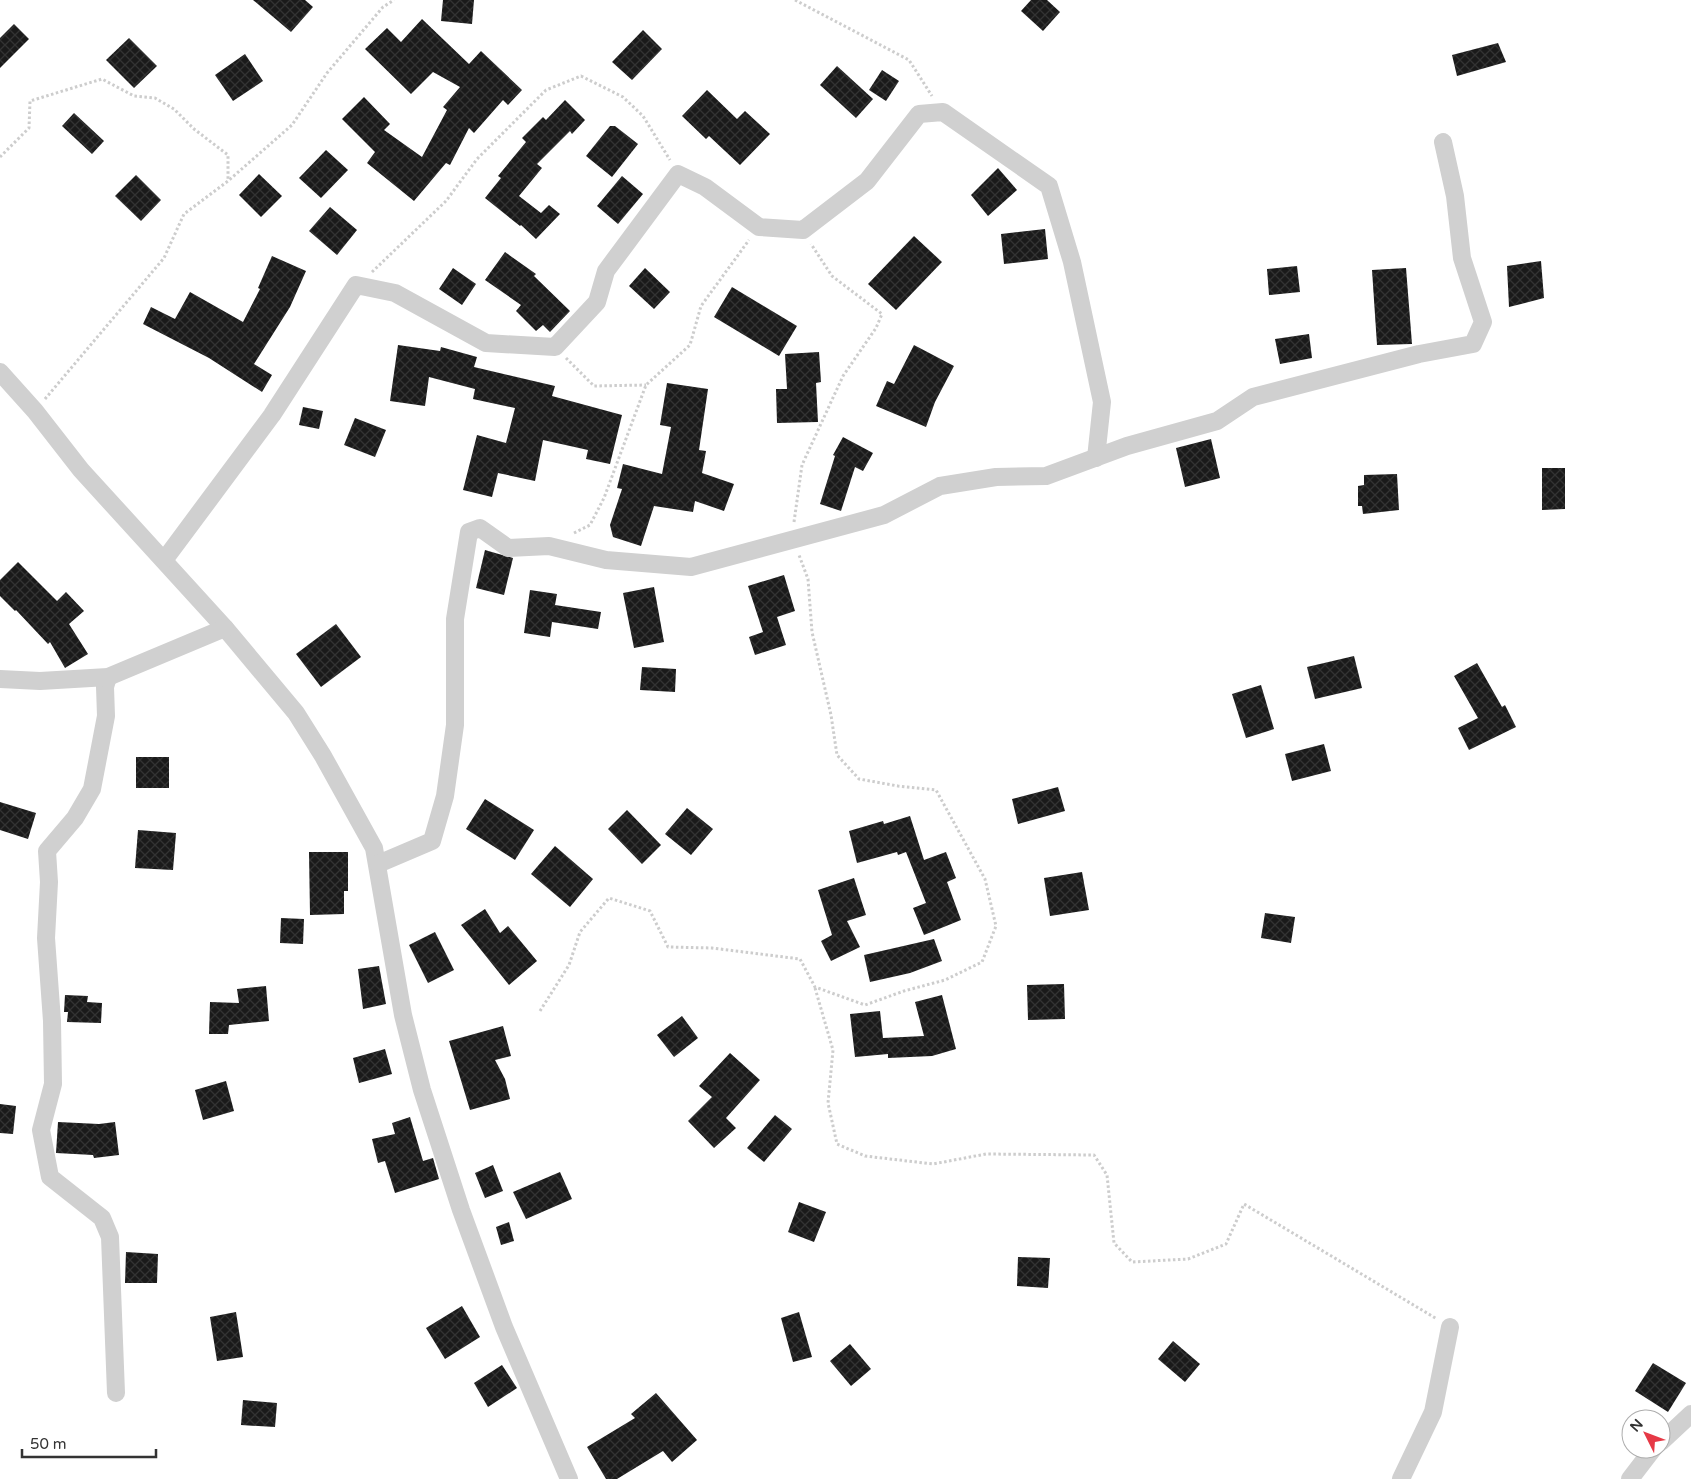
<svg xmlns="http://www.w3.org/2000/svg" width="1691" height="1479" viewBox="0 0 1691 1479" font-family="'Varela Round',sans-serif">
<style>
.building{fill:url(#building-cross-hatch)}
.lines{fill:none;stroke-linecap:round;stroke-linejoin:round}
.path{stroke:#cdcdcd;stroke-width:3;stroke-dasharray:2.5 2.5;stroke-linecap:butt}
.minor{stroke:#d0d0d0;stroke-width:18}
</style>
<defs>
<pattern id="building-cross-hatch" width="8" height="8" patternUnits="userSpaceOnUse" patternTransform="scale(1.25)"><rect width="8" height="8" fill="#1a1a1a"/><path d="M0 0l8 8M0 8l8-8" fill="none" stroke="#333"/></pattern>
</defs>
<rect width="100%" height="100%" fill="#fff"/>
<!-- building -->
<g class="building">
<polygon points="253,0 305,0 313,7 291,32"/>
<polygon points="443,0 474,0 472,24 441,21"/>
<polygon points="1031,0 1047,0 1060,12 1043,31 1021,11"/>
<polygon points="422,19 469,64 481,51 522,90 508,105 503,100 474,133 469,128 450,165 446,163 414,201 367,163 375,152 342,119 364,97 390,124 384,130 422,157 447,110 443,107 460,87 433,72 411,94 365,49 387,28 401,42"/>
<polygon points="14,24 29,39 0,68 0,38"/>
<polygon points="643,30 662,49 632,80 612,62"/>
<polygon points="129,38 157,66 134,88 106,60"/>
<polygon points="1498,43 1506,62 1457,76 1452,55"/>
<polygon points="245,54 263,81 233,101 215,75"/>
<polygon points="837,66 873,99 856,118 820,85"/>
<polygon points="882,70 899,81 886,101 869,90"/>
<polygon points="707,90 737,119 745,111 770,134 740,165 709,136 706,139 682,116"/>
<polygon points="565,100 585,120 572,134 570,131 537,164 542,168 519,196 541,213 549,205 560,214 536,239 521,225 520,226 485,198 501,178 498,176 526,142 522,138 543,117 546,120"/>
<polygon points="74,113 104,141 92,154 62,126"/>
<polygon points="610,126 615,126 638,144 612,177 586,156"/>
<polygon points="326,150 348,170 321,198 299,178"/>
<polygon points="998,168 1017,190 988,216 971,195"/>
<polygon points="259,174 282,196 261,217 239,195"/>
<polygon points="136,175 161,200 141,221 115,196"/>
<polygon points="622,176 643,194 618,224 597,206"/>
<polygon points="330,207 357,230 337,255 309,231"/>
<polygon points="1045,229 1048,259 1004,264 1001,234"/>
<polygon points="914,236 942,262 896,310 868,284"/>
<polygon points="505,252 536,274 534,276 570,311 550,332 543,325 536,331 516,311 521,305 485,280"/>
<polygon points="272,256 306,271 290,307 254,364 272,375 262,392 209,358 143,324 151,307 175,319 190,292 243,322 260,289 258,288"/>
<polygon points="1541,261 1544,298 1509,307 1507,266"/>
<polygon points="1297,266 1300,292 1269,295 1267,269"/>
<polygon points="453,268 476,284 462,305 439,289"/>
<polygon points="645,268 670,292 654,309 629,286"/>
<polygon points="1406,268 1412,344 1377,345 1372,270"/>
<polygon points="732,287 797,326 779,356 714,317"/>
<polygon points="1309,334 1312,358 1280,364 1275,339"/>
<polygon points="398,345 440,351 441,347 477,357 474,367 555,386 552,396 622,415 610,464 586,459 588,450 543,440 535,481 498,473 492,497 463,490 477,435 506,443 515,408 473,399 475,389 429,377 425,406 390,401"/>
<polygon points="914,345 954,366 935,402 926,427 876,406 887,381 894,384"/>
<polygon points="819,352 821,382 816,383 818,422 777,423 776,389 787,389 785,354"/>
<polygon points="667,383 708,389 699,450 706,451 702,473 734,484 724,511 695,501 693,512 654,506 641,546 613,537 610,525 622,489 617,488 623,464 662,474 671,427 660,425"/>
<polygon points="303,407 323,411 319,429 299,425"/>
<polygon points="355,418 386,430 375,457 344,445"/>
<polygon points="843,437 873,453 863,471 855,467 841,511 820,504 835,456 833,455"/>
<polygon points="1211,439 1220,478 1185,487 1176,448"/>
<polygon points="1542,468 1565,468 1565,509 1542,510"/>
<polygon points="1397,474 1399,510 1363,514 1362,506 1358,506 1358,486 1364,485 1364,475"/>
<polygon points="485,550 513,558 504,595 476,588"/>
<polygon points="18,562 57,601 66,592 84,611 69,624 88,654 65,668 50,642 48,644 16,610 15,611 0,596 0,580"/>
<polygon points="784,575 795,611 777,617 786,645 755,655 749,637 763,632 748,586"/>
<polygon points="654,587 664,642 634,648 623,593"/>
<polygon points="530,590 557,594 555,605 601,612 598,629 552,622 550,637 524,633"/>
<polygon points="336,624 361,657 321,687 296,654"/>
<polygon points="1354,656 1362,688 1315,699 1307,667"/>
<polygon points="1477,663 1502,707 1505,705 1516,727 1469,750 1458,728 1478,718 1454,676"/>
<polygon points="642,667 676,669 675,692 640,690"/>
<polygon points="1261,685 1274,729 1246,738 1232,694"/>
<polygon points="1324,744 1331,771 1292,781 1285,754"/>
<rect x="136" y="757" width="33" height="31"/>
<polygon points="1058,787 1065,811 1018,824 1012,799"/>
<polygon points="485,799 534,830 515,860 466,829"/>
<polygon points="0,802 36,813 28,839 0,830"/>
<polygon points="687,808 713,829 691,855 665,834"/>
<polygon points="627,810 661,845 642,864 608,829"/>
<polygon points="910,816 924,860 946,852 956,878 947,882 961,920 924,935 913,908 926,903 906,852 898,855 897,852 857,863 849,831 883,821 884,824"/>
<polygon points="138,830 176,833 173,870 135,868"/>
<polygon points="555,846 593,879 570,907 531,874"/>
<polygon points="309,852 348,852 348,891 344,891 344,914 310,915"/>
<polygon points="1082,872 1089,910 1050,916 1044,878"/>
<polygon points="854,878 866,915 847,921 860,947 831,961 821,941 832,935 818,890"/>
<polygon points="485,909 500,933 508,926 537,961 509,985 461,925"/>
<polygon points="1265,913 1295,917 1291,943 1261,938"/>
<polygon points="281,918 304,919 303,944 280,943"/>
<polygon points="435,932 454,970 428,983 409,945"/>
<polygon points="934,939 942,961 910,973 870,982 864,955"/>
<polygon points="379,966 386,1004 363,1009 358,969"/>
<polygon points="1064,984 1065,1019 1028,1020 1027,985"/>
<polygon points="266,986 269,1021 229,1025 228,1034 209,1034 210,1002 239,1003 237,989"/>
<polygon points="65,995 88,996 87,1002 102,1003 101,1023 67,1022 68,1012 64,1012"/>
<polygon points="942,995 956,1049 932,1056 888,1058 888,1054 855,1057 850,1014 880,1011 883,1038 924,1036 915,1002"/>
<polygon points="682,1016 698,1038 674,1057 657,1035"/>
<polygon points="503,1026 511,1056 495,1060 505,1079 510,1099 470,1110 449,1041"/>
<polygon points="385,1049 392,1074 359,1083 353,1058"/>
<polygon points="730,1053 760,1080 726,1118 736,1128 714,1148 688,1121 712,1097 699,1086"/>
<polygon points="226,1081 234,1111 203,1120 195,1090"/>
<polygon points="0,1104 16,1106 13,1134 0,1133"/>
<polygon points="775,1115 792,1129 764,1162 747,1148"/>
<polygon points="410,1117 423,1161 433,1158 439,1179 395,1193 385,1161 378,1163 372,1139 395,1134 392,1123"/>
<polygon points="58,1122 99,1124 115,1122 119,1155 94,1158 93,1155 56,1153"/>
<polygon points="493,1165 503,1191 485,1198 475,1173"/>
<polygon points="560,1172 572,1199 526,1219 513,1192"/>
<polygon points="799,1202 826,1212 814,1242 788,1232"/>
<polygon points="509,1222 514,1241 501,1245 496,1227"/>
<polygon points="126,1252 158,1254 157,1283 125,1283"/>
<polygon points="1018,1257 1050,1258 1048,1288 1017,1286"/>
<polygon points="462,1306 480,1337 445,1359 426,1328"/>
<polygon points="236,1312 243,1357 217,1361 210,1317"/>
<polygon points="799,1312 812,1357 793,1362 781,1318"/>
<polygon points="1173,1341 1200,1364 1185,1382 1158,1359"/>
<polygon points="850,1344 871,1369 851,1386 830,1361"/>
<polygon points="1653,1363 1686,1383 1668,1412 1635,1391"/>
<polygon points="502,1365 517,1388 488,1407 474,1383"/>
<polygon points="656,1393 697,1440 672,1462 663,1451 617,1479 606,1479 587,1447 635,1418 631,1414"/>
<polygon points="243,1400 277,1403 275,1427 241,1425"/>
</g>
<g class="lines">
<!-- path -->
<g class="path">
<polyline points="795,0 909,60 932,96"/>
<polyline points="0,157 29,128 30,101 102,79 134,96 155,98 174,109 194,129 228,155 228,180"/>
<polyline points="372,272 446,201 477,159 546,90 581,76 623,97 643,116 670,160"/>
<polyline points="566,358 594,386 646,385"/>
<polyline points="45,399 164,258 184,214 228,181 292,125 327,73 383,7 394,0"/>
<polyline points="794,522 802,465 843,376 876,328 882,314 832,276 811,244"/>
<polyline points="574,533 590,525 604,498 646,385 690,345 701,306 749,240"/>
<polyline points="815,988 833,1050 828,1103 837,1144 865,1156 933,1164 986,1154 1094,1155 1107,1175 1114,1243 1132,1262 1188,1259 1226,1244 1244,1204 1437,1319"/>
<polyline points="540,1011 569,965 580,932 609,898 650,911 668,947 712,948 800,959 815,987 865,1005 904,991 945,980 982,962 996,926 985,879 936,790 898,786 859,779 837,755 831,715 812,632 808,579 799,555"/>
</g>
<!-- minor -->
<g class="minor">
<polyline points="0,372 35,411 81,470 225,628 296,713 323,756 374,848 403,1015 422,1090 461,1210 504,1327 569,1479"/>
<polyline points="165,559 272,415 356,285 395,293 486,343 555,347 597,302 606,271 678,174 705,187 759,227 803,230 867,181 919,114 943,112 1049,186 1072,262 1102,402 1096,458"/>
<polyline points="108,677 105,687 106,716 92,789 75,818 47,851 49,882 46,938 52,1021 53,1084 41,1130 50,1177 102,1218 110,1237 116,1393"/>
<polyline points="0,679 40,681 108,677 225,628"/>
<polyline points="378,864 432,841 445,796 455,725 455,619 469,532 480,528 508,548 549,546 606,560 691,567 884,515 940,486 996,477 1046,476 1127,446 1217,421 1253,397 1419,354 1473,344 1483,322 1462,258 1455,196 1443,142"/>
<polyline points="1661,1442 1691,1414"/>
<polyline points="1401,1479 1433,1412 1450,1327"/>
<polyline points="1630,1479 1653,1449"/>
</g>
</g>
<!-- north arrow -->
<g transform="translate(1646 1434) rotate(312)"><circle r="24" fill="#ffffff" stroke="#adadad"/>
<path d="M0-4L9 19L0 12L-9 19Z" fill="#e63946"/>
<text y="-8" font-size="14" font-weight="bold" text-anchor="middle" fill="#333333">N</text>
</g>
<!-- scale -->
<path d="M22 1449v8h134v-8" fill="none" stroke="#333333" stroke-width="2.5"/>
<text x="30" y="1449" font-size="15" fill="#333333" stroke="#ffffff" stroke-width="4" paint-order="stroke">50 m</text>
</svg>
